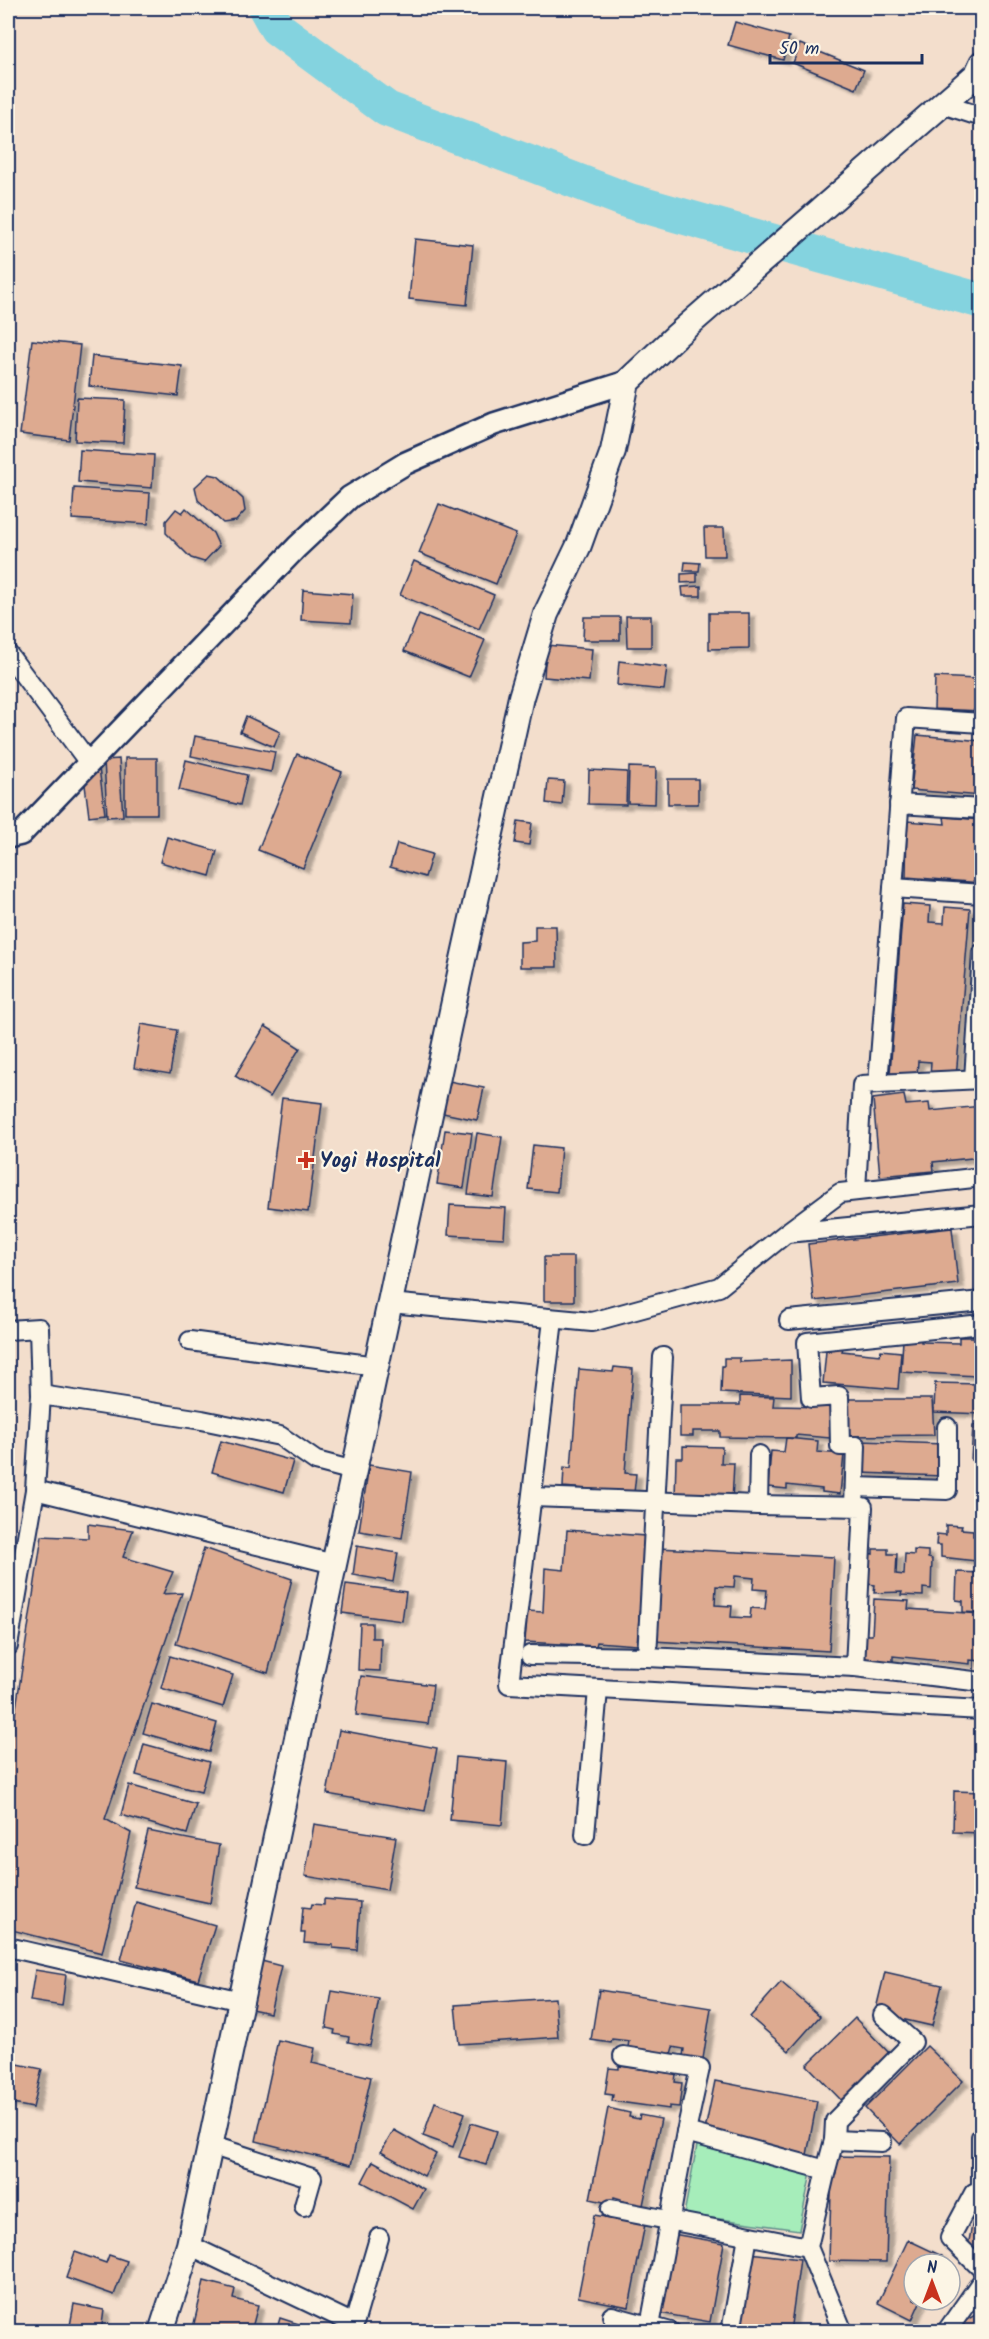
<svg xmlns="http://www.w3.org/2000/svg" width="989" height="2339" viewBox="0 0 989 2339" font-family="Kalam,sans-serif">
<style>
.green{fill:#a6edba;stroke:#608e8c;stroke-width:1.5}
.lines{fill:none;stroke-linecap:round;stroke-linejoin:round}
.river{stroke:#84d3df;stroke-width:36}
.building{fill:#ddaa90;stroke:#1b2f5e;stroke-width:1.5;fill-rule:evenodd;filter:url(#shadow)}
.minor-casing{stroke:#1b2f5e;stroke-width:22}
.tertiary-casing{stroke:#1b2f5e;stroke-width:26}
.secondary-casing{stroke:#1b2f5e;stroke-width:28}
.minor{stroke:#fcf5e5;stroke-width:18}
.tertiary{stroke:#fcf5e5;stroke-width:21}
.secondary{stroke:#fcf5e5;stroke-width:24}
.poi-dot{fill:#c8321e;stroke:#fcf5e5;stroke-width:2}
.labels{text-anchor:middle;stroke-width:4.5;stroke-linejoin:round;paint-order:stroke}
.poi-label{font-size:21px;font-weight:bold;fill:#1b2f5e;stroke:#fcf5e5;text-anchor:start}
</style>
<defs>
<filter id="shadow"><feDropShadow dx="6" dy="4" stdDeviation="1.5" flood-color="#0004"/></filter>
</defs>
<rect width="100%" height="100%" fill="#f3decc"/>
<filter id="ink" filterUnits="userSpaceOnUse"><feTurbulence type="fractalNoise" baseFrequency=".0167" numOctaves="2"/><feDisplacementMap in="SourceGraphic" scale="12" xChannelSelector="R" yChannelSelector="G"/><feConvolveMatrix kernelMatrix="1 2 1 2 8 2 1 2 1" color-interpolation-filters="sRGB"/></filter>
<g filter="url(#ink)">
<!-- green -->
<polygon class="green" points="698,2140 811,2173 799,2230 684,2214"/>
<g class="lines">
<!-- river -->
<polyline class="river" points="266,8 277,28 387,109 629,201 982,301"/>
</g>
<!-- building -->
<g class="building">
<polygon points="735,22 789,37 783,60 728,45"/>
<polygon points="800,44 864,70 856,89 793,63"/>
<polygon points="415,239 473,245 467,305 409,299"/>
<polygon points="32,340 80,345 69,440 20,434"/>
<polygon points="92,356 182,366 178,396 89,386"/>
<polygon points="77,398 125,400 123,443 75,441"/>
<polygon points="80,450 154,455 152,488 78,482"/>
<polygon points="209,474 218,476 243,499 245,511 236,521 223,523 198,500 195,487"/>
<polygon points="74,488 150,493 148,524 72,519"/>
<polygon points="439,504 516,534 496,584 419,553"/>
<polygon points="186,508 213,533 219,546 204,562 191,558 166,533 166,521 176,509 182,513"/>
<polygon points="704,528 724,528 725,556 705,556"/>
<polygon points="414,561 494,595 479,629 400,595"/>
<polygon points="685,562 700,563 699,571 684,571"/>
<polygon points="697,573 697,582 681,583 681,574"/>
<polygon points="701,586 701,596 683,596 682,587"/>
<polygon points="303,590 353,594 351,623 301,620"/>
<polygon points="709,613 749,613 749,648 709,649"/>
<polygon points="419,614 485,640 469,677 404,651"/>
<polygon points="626,616 651,616 651,647 627,647"/>
<polygon points="584,617 620,617 620,640 583,640"/>
<polygon points="546,645 592,649 589,681 544,677"/>
<polygon points="977,648 982,648 982,711 934,709 935,677 976,679"/>
<polygon points="619,661 667,667 664,690 617,685"/>
<polygon points="246,716 280,732 274,747 240,732"/>
<polygon points="917,735 982,741 982,796 911,790"/>
<polygon points="195,736 275,752 271,772 191,756"/>
<polygon points="297,754 342,772 303,868 258,850"/>
<rect x="125" y="758" width="32" height="56"/>
<polygon points="119,759 123,816 107,817 104,760"/>
<polygon points="98,760 105,814 89,816 82,762"/>
<polygon points="186,760 247,775 240,805 179,790"/>
<polygon points="629,767 656,768 655,804 628,803"/>
<polygon points="589,770 627,772 626,805 588,804"/>
<rect x="668" y="779" width="30" height="25"/>
<polygon points="548,780 564,781 562,805 546,803"/>
<polygon points="944,817 982,820 982,883 906,877 907,821 945,824"/>
<polygon points="518,821 532,823 529,845 515,843"/>
<polygon points="167,837 217,851 210,876 160,862"/>
<polygon points="397,844 432,854 425,877 390,867"/>
<polygon points="903,904 930,906 929,922 944,923 945,907 970,909 956,1078 930,1076 931,1062 918,1061 917,1075 890,1073"/>
<polygon points="535,926 556,926 557,967 520,967 520,942 535,941"/>
<polygon points="141,1024 177,1030 170,1074 134,1068"/>
<polygon points="265,1026 300,1048 270,1097 235,1076"/>
<polygon points="444,1080 484,1088 477,1120 438,1112"/>
<polygon points="904,1095 906,1105 929,1103 930,1111 982,1106 982,1157 933,1162 934,1171 880,1176 873,1099"/>
<polygon points="282,1098 322,1103 308,1212 268,1207"/>
<polygon points="445,1130 472,1133 464,1188 437,1184"/>
<polygon points="477,1133 502,1137 493,1197 468,1194"/>
<polygon points="533,1145 561,1148 557,1192 528,1189"/>
<polygon points="450,1205 506,1208 504,1238 448,1235"/>
<polygon points="952,1228 958,1284 814,1301 808,1244"/>
<rect x="544" y="1257" width="30" height="44"/>
<polygon points="921,1336 921,1342 959,1343 959,1337 979,1337 977,1376 901,1372 903,1340"/>
<polygon points="830,1347 843,1348 842,1351 880,1355 881,1350 901,1352 898,1389 823,1383 826,1351 830,1351"/>
<polygon points="724,1358 740,1358 740,1362 791,1360 791,1396 721,1393 722,1366 724,1366"/>
<polygon points="614,1367 633,1369 625,1473 636,1474 634,1493 563,1487 564,1467 571,1468 579,1369 613,1372"/>
<polygon points="935,1383 982,1384 982,1414 934,1412"/>
<polygon points="740,1396 774,1397 773,1406 830,1407 830,1438 796,1435 796,1438 720,1437 720,1431 693,1431 693,1436 680,1436 680,1405 740,1405"/>
<polygon points="847,1399 932,1399 934,1435 848,1436"/>
<polygon points="973,1425 982,1425 982,1461 971,1460"/>
<polygon points="786,1438 818,1441 817,1452 844,1454 840,1494 822,1492 822,1489 787,1485 787,1489 768,1487 771,1451 784,1452"/>
<polygon points="221,1441 293,1461 284,1492 212,1472"/>
<polygon points="862,1441 944,1444 943,1476 861,1473"/>
<polygon points="683,1446 722,1447 721,1463 734,1463 732,1502 675,1498 676,1458 683,1458"/>
<polygon points="369,1465 412,1472 402,1538 359,1531"/>
<polygon points="88,1524 133,1530 123,1557 173,1572 163,1594 182,1593 105,1819 131,1833 102,1953 8,1929 8,1761 42,1536 88,1538"/>
<polygon points="946,1525 962,1526 961,1529 973,1530 973,1536 982,1536 982,1559 976,1559 976,1561 941,1557 941,1545 936,1545 937,1534 946,1535"/>
<polygon points="567,1530 645,1536 637,1645 597,1642 596,1646 525,1642 527,1611 543,1612 545,1568 564,1570"/>
<polygon points="357,1546 398,1553 393,1582 353,1575"/>
<polygon points="204,1548 292,1579 268,1673 176,1644"/>
<path d="M 658,1548 L 834,1557 L 829,1651 L 653,1641 ZM 735,1576 L 754,1578 L 753,1589 L 767,1590 L 765,1609 L 751,1608 L 750,1618 L 731,1617 L 732,1606 L 715,1605 L 716,1586 L 734,1587 Z"/>
<polygon points="873,1549 888,1549 888,1554 897,1554 896,1574 904,1575 905,1554 914,1555 914,1550 928,1551 928,1558 932,1559 931,1589 923,1588 923,1596 901,1595 902,1592 874,1593 875,1585 867,1584 868,1553 873,1554"/>
<polygon points="957,1572 982,1573 982,1613 963,1612 963,1601 956,1600"/>
<polygon points="346,1584 406,1592 402,1621 342,1613"/>
<polygon points="874,1599 909,1601 908,1609 982,1614 982,1661 970,1660 970,1664 893,1656 893,1663 865,1661 866,1635 872,1635"/>
<polygon points="360,1623 372,1623 372,1638 381,1638 380,1671 358,1670"/>
<polygon points="170,1656 233,1675 223,1707 161,1688"/>
<polygon points="361,1676 433,1685 428,1724 356,1715"/>
<polygon points="152,1704 217,1723 209,1752 143,1733"/>
<polygon points="339,1730 437,1748 425,1811 327,1794"/>
<polygon points="144,1744 209,1762 201,1792 136,1775"/>
<polygon points="456,1757 507,1762 502,1825 450,1820"/>
<polygon points="129,1785 196,1804 187,1834 121,1815"/>
<polygon points="954,1791 982,1792 982,1833 953,1832"/>
<polygon points="314,1824 396,1837 387,1890 305,1876"/>
<polygon points="148,1831 219,1845 210,1903 134,1887"/>
<polygon points="324,1899 360,1902 357,1950 333,1948 333,1945 304,1943 305,1933 301,1933 303,1907 311,1908 312,1904 324,1905"/>
<polygon points="136,1902 215,1925 198,1980 121,1960"/>
<polygon points="254,1959 281,1966 270,2013 242,2007"/>
<polygon points="35,1970 66,1975 62,2006 30,2001"/>
<polygon points="885,1972 942,1985 932,2026 875,2013"/>
<polygon points="781,1982 820,2016 789,2051 750,2017"/>
<polygon points="599,1990 711,2008 703,2059 683,2056 684,2049 673,2047 671,2054 628,2047 629,2041 612,2039 611,2043 591,2040"/>
<polygon points="332,1991 379,1999 370,2046 348,2042 349,2037 334,2034 335,2030 326,2028"/>
<polygon points="555,1998 558,2037 459,2044 455,2005"/>
<polygon points="855,2018 890,2054 841,2100 807,2065"/>
<polygon points="278,2040 315,2048 312,2063 371,2077 351,2165 256,2141"/>
<polygon points="927,2046 963,2081 900,2144 865,2108"/>
<polygon points="8,2062 42,2069 33,2108 8,2103"/>
<polygon points="619,2066 676,2074 675,2082 682,2083 679,2107 669,2106 669,2109 612,2101 613,2095 605,2094 609,2068 619,2069"/>
<polygon points="715,2081 817,2101 807,2155 704,2135"/>
<polygon points="435,2102 465,2113 453,2147 423,2136"/>
<polygon points="608,2108 630,2113 629,2117 639,2119 640,2115 661,2119 642,2210 620,2205 621,2199 614,2197 613,2204 590,2199"/>
<polygon points="471,2123 497,2131 486,2165 459,2157"/>
<polygon points="394,2130 436,2154 424,2176 381,2152"/>
<polygon points="832,2156 889,2157 886,2262 829,2261"/>
<polygon points="373,2161 424,2189 413,2209 362,2182"/>
<polygon points="975,2210 982,2211 982,2252 967,2251"/>
<polygon points="594,2215 645,2224 629,2307 578,2297"/>
<polygon points="673,2234 724,2243 710,2322 659,2313"/>
<polygon points="908,2240 942,2256 938,2264 914,2264 914,2300 921,2300 912,2320 878,2303"/>
<polygon points="75,2252 106,2263 109,2255 127,2261 114,2295 66,2278"/>
<polygon points="750,2253 800,2259 790,2332 739,2332"/>
<polygon points="204,2281 235,2289 233,2299 258,2305 251,2332 192,2332"/>
<polygon points="74,2304 104,2310 101,2332 69,2331"/>
<polygon points="982,2311 982,2332 953,2332 951,2329"/>
<polygon points="280,2318 323,2332 276,2332"/>
</g>
<g class="lines">
<!-- minor casing -->
<g class="minor-casing">
<g id="minor">
<polyline points="942,104 982,117"/>
<polyline points="8,654 90,764"/>
<polyline points="982,723 906,718 878,1084 982,1079"/>
<polyline points="899,804 982,809"/>
<polyline points="893,888 982,894"/>
<polyline points="974,1079 982,953"/>
<polyline points="856,1190 862,1085 878,1084"/>
<polyline points="787,1233 982,1214"/>
<polyline points="390,1303 592,1322 719,1287 785,1234 840,1193 982,1177"/>
<polyline points="553,1320 509,1684 982,1710"/>
<polyline points="789,1320 982,1301"/>
<polyline points="8,1330 39,1328 41,1395 35,1490"/>
<polyline points="190,1341 376,1366"/>
<polyline points="41,1395 202,1420 280,1436 316,1461 354,1471"/>
<polyline points="855,1487 947,1490 947,1427"/>
<polyline points="532,1497 758,1505 863,1507 855,1667"/>
<polyline points="758,1505 759,1455"/>
<polyline points="854,1506 856,1446 840,1446 839,1396 811,1398 807,1342 982,1324"/>
<polyline points="8,1646 35,1490 334,1564"/>
<polyline points="530,1655 647,1657 663,1357"/>
<polyline points="647,1657 855,1667 982,1682"/>
<polyline points="585,1835 598,1690"/>
<polyline points="8,1947 241,2001"/>
<polyline points="623,2056 700,2068 686,2132"/>
<polyline points="981,2137 981,2193"/>
<polyline points="834,2140 882,2142"/>
<polyline points="210,2145 312,2178 304,2206"/>
<polyline points="826,2170 834,2140 835,2121 913,2042 883,2015"/>
<polyline points="982,2193 974,2193 950,2238 982,2269"/>
<polyline points="611,2209 808,2247"/>
<polyline points="189,2245 354,2324 352,2332"/>
<polyline points="612,2316 671,2332"/>
<polyline points="354,2324 379,2238"/>
<polyline points="650,2326 686,2132 826,2170 808,2247 843,2332"/>
<polyline points="731,2332 748,2236"/>
<polyline points="946,2332 982,2281"/>
</g>
</g>
<!-- tertiary casing -->
<g class="tertiary-casing">
<polyline id="tertiary" points="8,837 21,834 297,547 350,497 406,463 494,424 627,382"/>
</g>
<!-- secondary casing -->
<g class="secondary-casing">
<polyline id="secondary" points="161,2332 189,2245 462,964 521,697 546,614 579,545 613,451 627,382 677,335 977,74 982,63"/>
</g>
<!-- minor -->
<use href="#minor" class="minor"/>
<!-- tertiary -->
<use href="#tertiary" class="tertiary"/>
<!-- secondary -->
<use href="#secondary" class="secondary"/>
</g>
</g>
<!-- markers -->
<path class="poi-dot" d="M303 1151h6v6h6v6h-6v6h-6v-6h-6v-6h6z"/>
<g class="labels">
<!-- poi labels -->
<g class="poi-label">
<text x="320" y="1167">Yogi Hospital</text>
</g>
</g>
<!-- margin -->
<rect width="989" height="2339" fill="none" stroke="#fcf5e5" stroke-width="30"/>
<rect x="15" y="15" width="959" height="2309" fill="none" stroke="#1b2f5e" stroke-width="2" filter="url(#ink)"/>
<!-- north arrow -->
<g transform="translate(932 2282)"><circle r="28" fill="#fcf5e5" stroke="#a2a6af" stroke-width="1.5"/>
<path d="M0-4.5L10 22L0 15L-10 22Z" fill="#c8321e"/>
<text y="-9" font-size="16" font-weight="bold" text-anchor="middle" fill="#1b2f5e">N</text>
</g>
<!-- scale -->
<path d="M770 54v9h152v-9" fill="none" stroke="#1b2f5e" stroke-width="3"/>
<text x="779" y="54" font-size="18" fill="#1b2f5e" stroke="#fcf5e5" stroke-width="4.5" paint-order="stroke">50 m</text>
</svg>
